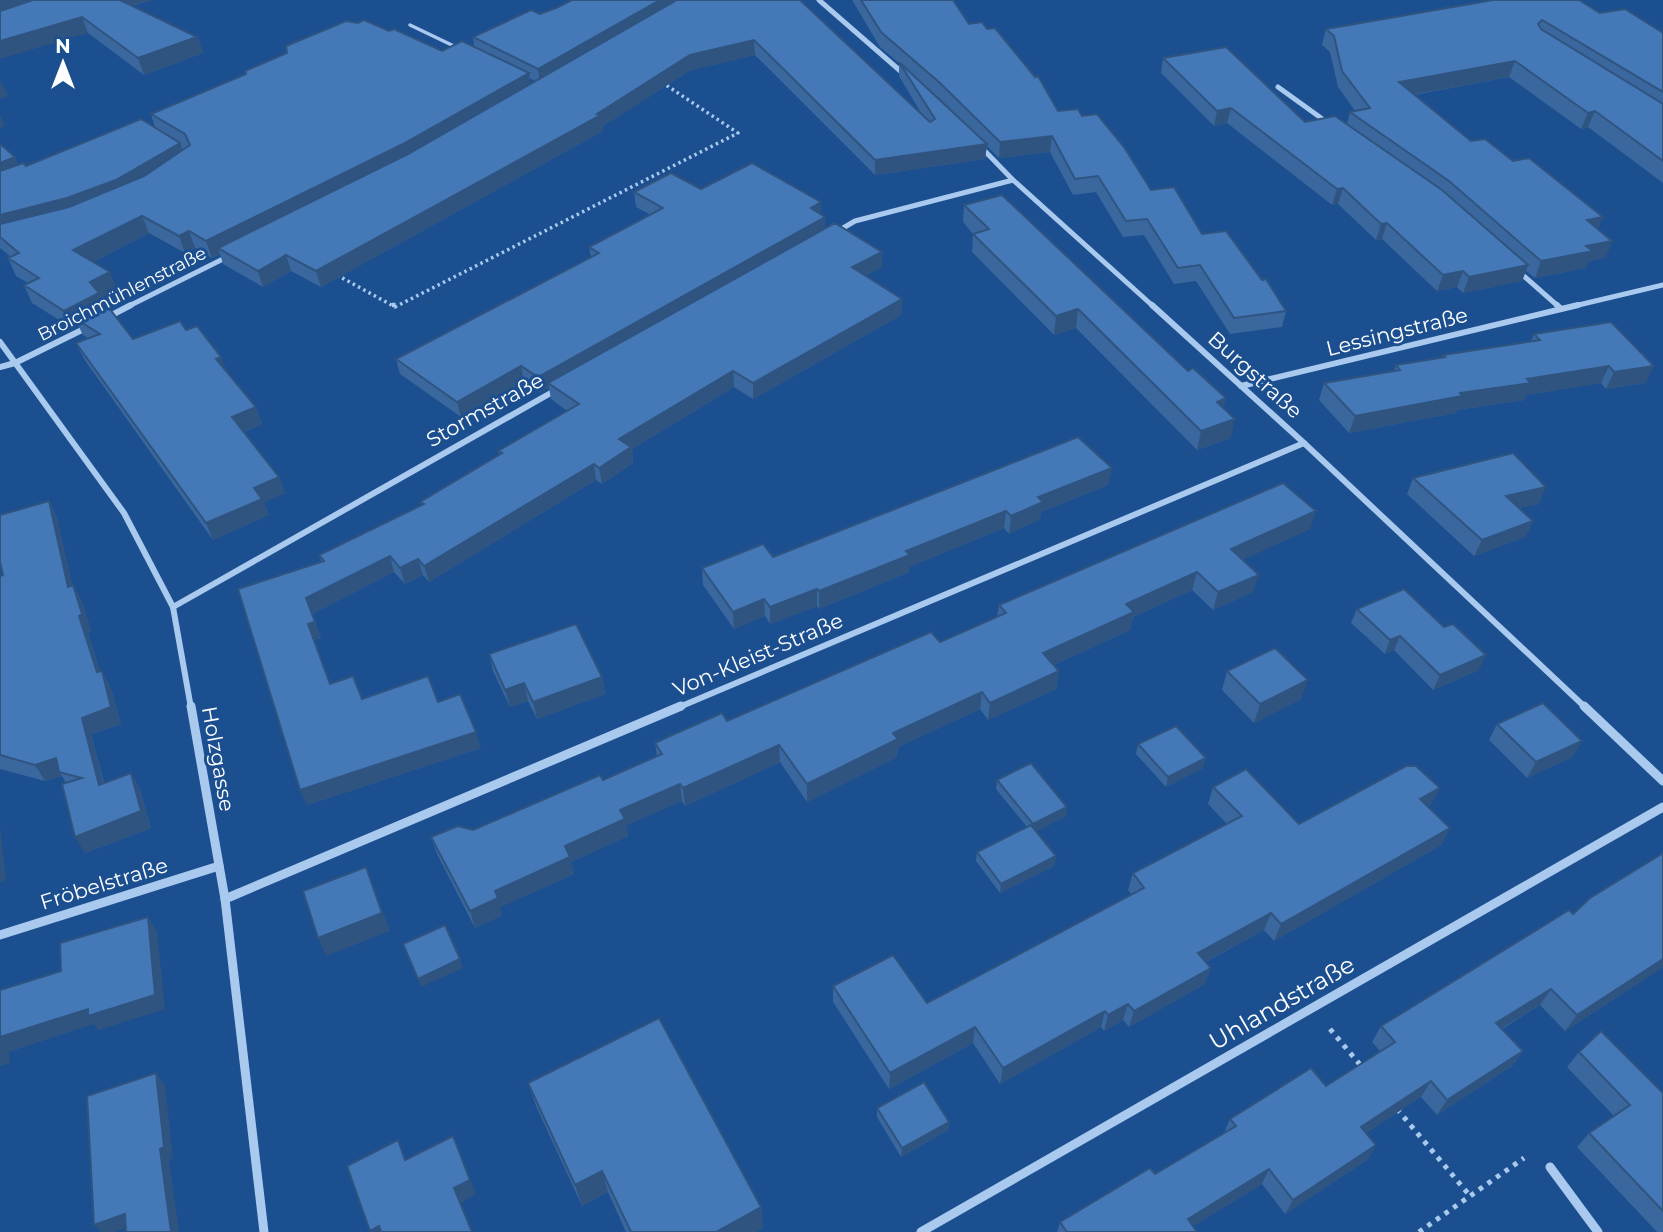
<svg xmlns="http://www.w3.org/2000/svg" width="1663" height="1232" viewBox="0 0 1663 1232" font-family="Montserrat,sans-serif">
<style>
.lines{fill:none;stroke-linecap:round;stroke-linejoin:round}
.path-far2{stroke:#a9c9ee;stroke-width:3.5;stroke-dasharray:2.5 3.5;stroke-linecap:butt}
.path-far1{stroke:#a9c9ee;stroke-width:4.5;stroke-dasharray:3.5 5;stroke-linecap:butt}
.path{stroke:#a9c9ee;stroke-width:5;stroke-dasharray:4.5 6;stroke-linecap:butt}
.service{stroke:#a9c9ee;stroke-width:3.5}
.minor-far2{stroke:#a9c9ee;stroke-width:5}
.minor-far1{stroke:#a9c9ee;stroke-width:6}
.minor{stroke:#a9c9ee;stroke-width:9}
.wall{fill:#3a679d;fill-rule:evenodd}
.shaded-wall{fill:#305480}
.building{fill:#4478b7;stroke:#305480;stroke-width:2}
.labels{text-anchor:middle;stroke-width:6;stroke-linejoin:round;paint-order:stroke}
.far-street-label{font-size:18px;fill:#fff;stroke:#1b4f8f}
.street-label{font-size:21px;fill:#fff;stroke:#1b4f8f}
.near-street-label{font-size:24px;fill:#fff;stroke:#1b4f8f}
</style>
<rect width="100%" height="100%" fill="#1b4f8f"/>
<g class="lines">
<!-- path-far2 -->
<polyline class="path-far2" points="337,275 395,307 738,133 663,83"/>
<!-- path-far1 -->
<polyline class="path-far1" points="392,305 398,305"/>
<!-- path -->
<g class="path">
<polyline points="1330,1029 1362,1067"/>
<polyline points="1397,1109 1471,1197"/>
<polyline points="1419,1232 1524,1158"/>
</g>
<!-- service -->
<polyline class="service" points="410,25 458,48"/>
<!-- minor-far2 -->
<g class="minor-far2">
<polyline points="819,0 905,75"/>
<polyline points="1278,87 1328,123"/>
<polyline points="980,146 1013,180 1154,307"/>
<polyline points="838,231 855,221 1013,180"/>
<polyline points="1517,270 1559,307"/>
<polyline points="127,307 229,256"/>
<polyline points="1570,307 1663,285"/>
</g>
<!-- minor-far1 -->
<g class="minor-far1">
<polyline points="1152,305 1304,443 1586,708"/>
<polyline points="1557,305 1561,309"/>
<polyline points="108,317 131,305"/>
<polyline points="0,342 124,513 173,607 191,708"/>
<polyline points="0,367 15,363 88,327"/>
<polyline points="1241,386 1578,305"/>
<polyline points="173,607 556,390"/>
<polyline points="677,708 1304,443"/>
</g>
<!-- minor -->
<g class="minor">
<polyline points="191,706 225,899 264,1232"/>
<polyline points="1584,706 1663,781"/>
<polyline points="225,899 681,706"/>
<polyline points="0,935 219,866"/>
<polyline points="1550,1167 1598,1232"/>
<polyline points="921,1232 1663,807"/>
</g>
</g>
<!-- wall -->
<g class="wall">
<polygon points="0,0 152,0 132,6 197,37 203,53 144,75 88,33"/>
<path d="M 800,0 L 921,113 L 899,76 L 899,63 L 880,47 L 852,0 L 953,0 L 969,24 L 987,29 L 1058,111 L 1082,116 L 1151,190 L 1202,234 L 1262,280 L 1286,311 L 1282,327 L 1230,334 L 1196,281 L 1174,284 L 1144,235 L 1123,237 L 1096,192 L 1073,195 L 1050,152 L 999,158 L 987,146 L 985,159 L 875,175 L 755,55 L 691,70 L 603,126 L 603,131 L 321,287 L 291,271 L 263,287 L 223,264 L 220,254 L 212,258 L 195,248 L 185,253 L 149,233 L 93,262 L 117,289 L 101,298 L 104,305 L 133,339 L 186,330 L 227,372 L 256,407 L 262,424 L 244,432 L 279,477 L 285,493 L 264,502 L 269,515 L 213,540 L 84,359 L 76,343 L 88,338 L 83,335 L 78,325 L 72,328 L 32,303 L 24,285 L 28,283 L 16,276 L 8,258 L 11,257 L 0,248 L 0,144 L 15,157 L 18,165 L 26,166 L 155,128 L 151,114 L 389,31 L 442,51 L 474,47 L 473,37 L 540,14 ZM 529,78 L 535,81 L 530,84 ZM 918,80 L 939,98 L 962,121 Z"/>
<polygon points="1600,13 1663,33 1663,183 1588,127 1581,129 1509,77 1414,95 1471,141 1598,229 1612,241 1605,258 1589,261 1585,268 1535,278 1526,271 1522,281 1463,293 1457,287 1437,291 1382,239 1376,240 1338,204 1332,205 1227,123 1214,126 1161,73 1163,58 1305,122 1347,124 1350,112 1355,111 1338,87 1330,52 1322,45 1326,29"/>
<polygon points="701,189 821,214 825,228 882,252 882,267 865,276 902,299 901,315 753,399 734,387 632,449 633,463 602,484 596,480 429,582 423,575 405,584 394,572 312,614 321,638 314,640 330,684 362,699 438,702 481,748 307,805 238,589 321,561 319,555 421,505 420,502 499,455 498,451 567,411 551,399 549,388 540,392 524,381 461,417 400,374 396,359 591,257 589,247 651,215 636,207 634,192"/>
<polygon points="964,205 1224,409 1231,438 1197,450 1076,328 1054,335 972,252 973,234 963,222"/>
<polygon points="1611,322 1646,383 1606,389 1601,383 1526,395 1524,400 1457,410 1455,413 1349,433 1319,400 1324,383 1394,371 1396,365 1442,357 1443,355 1531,341 1534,334"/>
<polygon points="1413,478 1539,504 1519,508 1533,521 1525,537 1474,556 1407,494"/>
<polygon points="1108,485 1041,512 1040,519 1009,534 1004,528 909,567 909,572 819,609 817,606 770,624 765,616 734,629 703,585 702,568 773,557"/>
<polygon points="49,501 57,518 72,585 82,602 91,631 88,633 100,671 102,671 111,688 121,724 91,734 104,783 131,773 140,790 151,828 85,853 66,783 62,776 45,781 0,769 0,576 3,575"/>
<polygon points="1310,529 1243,559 1253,592 1213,610 1192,590 1133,617 1130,630 1054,665 1059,671 1056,689 988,720 980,709 898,747 897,757 807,802 780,762 685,806 682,801 626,825 628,836 571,862 574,874 500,907 502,915 475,928 437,854 431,837 473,830 603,780 657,757 655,743 727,721 940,642 997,617 999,605"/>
<polygon points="1357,609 1479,670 1433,690 1394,650 1385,654 1351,623"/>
<polygon points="489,654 602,677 605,694 537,719 528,701 510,707 493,671"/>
<polygon points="1227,671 1301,699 1254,723 1222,690"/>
<polygon points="1497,724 1582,741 1572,757 1527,778 1489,740"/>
<polygon points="1138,744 1203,768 1166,787 1136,754"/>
<polygon points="997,780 1066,816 1036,831 1056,856 1054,866 1000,893 976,861 977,852 1027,827 996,789"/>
<polygon points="1213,787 1299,824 1431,805 1428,807 1450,828 1441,845 1274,941 1264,930 1206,962 1205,984 1129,1027 1123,1020 1104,1031 1101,1027 1000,1084 973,1043 889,1089 833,1002 833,986 927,1003 1132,895 1128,890 1133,873 1227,824 1208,804"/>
<polygon points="1663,853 1663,967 1565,1031 1540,1005 1502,1029 1523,1051 1512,1066 1437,1115 1421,1097 1366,1133 1376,1145 1367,1160 1285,1214 1262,1184 1193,1226 1197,1232 1057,1232 1060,1222 1155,1174 1224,1133 1230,1119 1326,1086 1380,1051 1372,1042 1381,1026 1573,914"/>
<polygon points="1579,1052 1663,1093 1663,1231 1662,1232 1657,1232 1577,1147 1589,1133 1614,1116 1567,1067"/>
<polygon points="528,1083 761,1207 763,1228 755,1232 626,1232 608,1192 582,1206 536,1106"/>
<polygon points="877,1108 949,1122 948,1130 901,1157 877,1117"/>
</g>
<!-- shaded-wall -->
<g class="shaded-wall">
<polygon points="2,0 52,0 0,19 0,1"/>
<polygon points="111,0 152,0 115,10"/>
<polygon points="660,0 686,0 540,84 538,69"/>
<polygon points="82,17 88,33 0,59 0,41"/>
<polygon points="197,37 203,53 144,75 138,58"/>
<polygon points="754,40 755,55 691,70 603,126 603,131 321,287 316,271 597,114 690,55"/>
<polygon points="1515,61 1509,77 1394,98 1399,82"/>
<polygon points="529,73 531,89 407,160 218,248 220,254 212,258 206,241"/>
<polygon points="0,80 8,96 0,99"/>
<polygon points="1231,108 1227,123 1214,126 1217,111"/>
<polygon points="1595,111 1588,127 1581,129 1588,113"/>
<polygon points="0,115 5,126 0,128"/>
<polygon points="1052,136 1050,152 999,158 1000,142"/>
<polygon points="180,143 186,159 0,234 0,215"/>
<polygon points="987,144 985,159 875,175 875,160"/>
<polygon points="15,157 22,174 0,183 0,163"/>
<polygon points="1343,188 1338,204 1332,205 1337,189"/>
<polygon points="821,202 821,217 811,208"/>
<polygon points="142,216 149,233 81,268 73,250"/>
<polygon points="825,217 825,232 548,383 549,388 540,392 538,377"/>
<polygon points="1603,217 1596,234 1587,220"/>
<polygon points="1387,223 1382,239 1376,240 1381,224"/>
<polygon points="189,231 195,248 185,253 179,236"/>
<polygon points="1612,241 1605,258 1589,261 1585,268 1535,278 1541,261 1586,246"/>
<polygon points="882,252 882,267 852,283 852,267"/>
<polygon points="286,255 291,271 263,287 258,271"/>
<polygon points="1528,265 1522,281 1463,293 1469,277"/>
<polygon points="1463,271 1457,287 1437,291 1443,275"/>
<polygon points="110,272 117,289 101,298 106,311 76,319 78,325 72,328 64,311 90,282"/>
<polygon points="902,299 901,315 753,399 753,383"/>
<polygon points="1078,309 1076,328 1054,335 1056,316"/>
<polygon points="221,357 228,373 216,359"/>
<polygon points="521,366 524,381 461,417 457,402"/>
<polygon points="1609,366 1601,383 1526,395 1524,400 1457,410 1455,413 1349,433 1355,416 1527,379"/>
<polygon points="1654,366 1646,383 1606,389 1614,372"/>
<polygon points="733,371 734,387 632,449 633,463 602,484 599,468 619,439"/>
<polygon points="1226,398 1222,417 1217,402"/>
<polygon points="256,407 262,424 239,434 232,417"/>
<polygon points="1235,419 1231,438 1197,450 1201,431"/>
<polygon points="594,464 596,480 429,582 424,566"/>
<polygon points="1112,468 1108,485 1041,512 1040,519 1009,534 1011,516 1038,497"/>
<polygon points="279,477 285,493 264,502 269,515 213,540 206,523 254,488"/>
<polygon points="1546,487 1539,504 1499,512 1506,496"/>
<polygon points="49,501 57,518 77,604 68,587"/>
<polygon points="1006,511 1004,528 909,567 909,572 819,609 819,591 906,551"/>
<polygon points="1316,511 1310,529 1227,567 1231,549"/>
<polygon points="1533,521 1525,537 1474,556 1482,540"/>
<polygon points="390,556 394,572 312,614 306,598"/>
<polygon points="418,559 423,575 405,584 400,568"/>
<polygon points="1197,572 1192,590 1133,617 1130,630 1041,671 1043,653 1126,604"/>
<polygon points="1259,575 1253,592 1213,610 1218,592"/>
<polygon points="73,585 82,602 91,631 88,633 106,689 97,672 79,616"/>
<polygon points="817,589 817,606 770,624 770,607"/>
<polygon points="764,599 765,616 734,629 733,612"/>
<polygon points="315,622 321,638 314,640 308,624"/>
<polygon points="1400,636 1394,650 1385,654 1390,640"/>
<polygon points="1486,655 1479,670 1433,690 1440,675"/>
<polygon points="102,671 111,688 121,724 91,734 108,802 99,785 82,718"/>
<polygon points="1059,671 1056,689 988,720 990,703"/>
<polygon points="602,677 605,694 537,719 533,702"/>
<polygon points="1308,680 1301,699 1254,723 1260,704"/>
<polygon points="524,683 528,701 510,707 505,690"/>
<polygon points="982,692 980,709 898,747 897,757 807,802 807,784 893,733"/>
<polygon points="476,732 481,748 307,805 300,790"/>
<polygon points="1582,741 1572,757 1527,778 1536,762"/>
<polygon points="779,745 780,762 685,806 683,788"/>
<polygon points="56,758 59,772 62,776 45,781 35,765"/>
<polygon points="1206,758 1203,768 1166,787 1168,777"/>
<polygon points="131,773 140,790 151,828 85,853 75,837"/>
<polygon points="680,784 682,801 626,825 628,836 571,862 574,874 500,907 502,915 475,928 470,911 495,891 620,810"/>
<polygon points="1440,788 1431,805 1412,816 1420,799"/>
<polygon points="1067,807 1066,816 1032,834 1033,824"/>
<polygon points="0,825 6,880 0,882"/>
<polygon points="1450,828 1441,845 1274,941 1281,924"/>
<polygon points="1056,856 1054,866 1000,893 1001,884"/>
<polygon points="366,867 390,931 326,956 318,938"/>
<polygon points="1271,913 1264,930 1192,969 1198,953"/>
<polygon points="148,917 157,931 165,1009 99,1030 94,1024 9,1052 10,1063 0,1066 0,1037"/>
<polygon points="460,959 463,968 421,987 418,979"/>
<polygon points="1663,959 1663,967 1565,1031 1577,1015"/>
<polygon points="1211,968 1205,984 1129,1027 1134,1011"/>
<polygon points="1551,989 1540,1005 1485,1038 1496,1023"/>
<polygon points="1128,1004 1123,1020 1104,1031 1108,1015"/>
<polygon points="1105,1011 1101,1027 1000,1084 1003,1068"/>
<polygon points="975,1027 973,1043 889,1089 890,1073"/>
<polygon points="1523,1051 1512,1066 1437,1115 1447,1100"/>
<polygon points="156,1073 165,1086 173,1158 169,1160 179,1232 171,1232 160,1149"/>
<polygon points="1431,1081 1421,1097 1352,1142 1361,1127"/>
<polygon points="949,1122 948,1130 901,1157 902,1148"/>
<polygon points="453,1136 476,1194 461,1203 473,1232 454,1188"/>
<polygon points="1376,1145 1367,1160 1285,1214 1293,1200"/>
<polygon points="1269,1169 1262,1184 1184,1232 1188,1219"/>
<polygon points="602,1171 608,1192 582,1206 575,1185"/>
<polygon points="761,1207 763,1228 755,1232 716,1232"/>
<polygon points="125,1214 134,1225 115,1232 101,1232 94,1225"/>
<polygon points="379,1226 382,1232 371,1232 370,1231"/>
</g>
<!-- building -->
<g class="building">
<polygon points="33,0 120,0 197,37 138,58 82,17 0,41 0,11"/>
<polygon points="572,0 660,0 538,69 473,37 531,10 540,14 556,8"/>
<polygon points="677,0 800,0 930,122 935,119 899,62 987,144 875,160 754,40 690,55 597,114 601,115 316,271 286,255 258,271 218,248 408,154"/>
<polygon points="861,0 953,0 969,24 982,22 987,29 995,28 1035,77 1038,76 1058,111 1078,109 1082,116 1097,114 1124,147 1151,190 1174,187 1202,234 1226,231 1262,280 1266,279 1286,311 1234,318 1200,265 1178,268 1147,219 1126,221 1098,176 1075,179 1052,136 1000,142 940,83 881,32"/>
<polygon points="1493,0 1579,0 1600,13 1625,9 1663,33 1663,92 1542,20 1538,24 1541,29 1663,104 1663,161 1595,111 1588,113 1515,61 1399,82 1471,141 1485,139 1513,161 1529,158 1603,217 1587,220 1612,241 1586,246 1593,251 1541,261 1449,181 1350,112 1370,108 1342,71 1334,36 1326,29"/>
<polygon points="364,20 389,31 394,29 442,51 462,41 529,73 403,144 206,241 189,231 179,236 142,216 73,250 110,272 90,282 99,293 64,311 24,285 39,278 8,258 19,253 0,237 0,224 69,207 144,176 190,145 185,134 151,114 246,74 245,71 287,53 286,46 346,21 358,23"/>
<polygon points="1226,47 1305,122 1335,116 1442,190 1528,265 1469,277 1463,271 1443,275 1387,223 1381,224 1343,188 1337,189 1231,108 1217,111 1163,58"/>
<polygon points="141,119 180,143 116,180 67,198 0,215 0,171 23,163 26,166"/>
<polygon points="0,144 15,157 0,163"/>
<polygon points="752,163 821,202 811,208 825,217 538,377 521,366 457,402 396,359 599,253 589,247 663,208 634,192 671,173 701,189"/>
<polygon points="1002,195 1188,371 1193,368 1226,398 1217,402 1235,419 1201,431 1078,309 1056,316 973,234 989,229 964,205"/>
<polygon points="835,223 882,252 852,267 902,299 753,383 733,371 619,439 631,447 599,468 594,464 424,566 418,559 400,568 390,556 306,598 315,622 308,624 330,684 353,676 362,699 428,676 438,702 460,694 476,732 300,790 238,589 324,561 319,555 424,504 420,502 502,453 498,451 579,404 548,383"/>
<polygon points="106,304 133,339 180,321 186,330 197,326 221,357 216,359 256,407 232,417 279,477 254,488 262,499 206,523 76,343 100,334 76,319"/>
<polygon points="1611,322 1654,366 1614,372 1609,366 1527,379 1531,383 1460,393 1462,396 1355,416 1324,383 1400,370 1396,365 1445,357 1443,355 1540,340 1534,334"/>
<polygon points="1078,437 1112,468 1038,497 1043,502 1011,516 1006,511 906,551 910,555 819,591 817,589 770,607 764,599 733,612 702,568 763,544 773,557"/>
<polygon points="1513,453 1546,487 1506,496 1533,521 1482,540 1413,478"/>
<polygon points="1283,483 1316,511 1231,549 1259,575 1218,592 1197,572 1126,604 1134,612 1043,653 1059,671 990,703 982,692 893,733 898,739 807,784 779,745 683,788 680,784 620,810 625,819 565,846 570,857 495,891 498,898 470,911 431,837 458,826 473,830 600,775 603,780 662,754 655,743 672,735 722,713 727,721 931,632 940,642 1006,613 999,605"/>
<polygon points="49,501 68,587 73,585 82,614 79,616 97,672 102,671 111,707 82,718 99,785 131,773 141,811 75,837 62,784 82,778 59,772 56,758 35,765 0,755 0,576 3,575 0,562 0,515"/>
<polygon points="1404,589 1444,627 1453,624 1486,655 1440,675 1400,636 1390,640 1357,609"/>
<polygon points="576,624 602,677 533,702 524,683 505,690 489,654"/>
<polygon points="1275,648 1308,680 1260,704 1227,671"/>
<polygon points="1543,703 1582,741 1536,762 1497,724"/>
<polygon points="1176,726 1206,758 1168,777 1138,744"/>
<polygon points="1031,763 1067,807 1033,824 997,780"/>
<polygon points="1406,766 1416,766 1440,788 1420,799 1450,828 1281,924 1271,913 1198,953 1211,968 1134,1011 1128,1004 1108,1015 1105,1011 1003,1068 975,1027 890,1073 833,986 893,955 927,1003 1144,888 1133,873 1242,816 1213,787 1246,769 1299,824"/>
<polygon points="1031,825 1056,856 1001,884 977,852"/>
<polygon points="1663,853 1663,959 1577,1015 1551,989 1496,1023 1523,1051 1447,1100 1431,1081 1361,1127 1376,1145 1293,1200 1269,1169 1188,1219 1197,1232 1067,1232 1060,1222 1150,1168 1155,1174 1236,1126 1230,1119 1311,1068 1326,1086 1395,1042 1381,1026 1569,910 1573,914 1590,898"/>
<polygon points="366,867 382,913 318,938 303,891"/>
<polygon points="148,917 155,995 88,1016 88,1009 0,1037 0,990 61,971 60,943"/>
<polygon points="445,925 460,959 418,979 403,944"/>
<polygon points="659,1018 761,1207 716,1232 631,1232 602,1171 575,1185 528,1083"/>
<polygon points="1601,1031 1663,1093 1663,1211 1589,1133 1630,1105 1579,1052"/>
<polygon points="156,1073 164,1147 160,1149 171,1232 126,1232 125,1214 94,1225 87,1096"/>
<polygon points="924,1082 949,1122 902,1148 877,1108"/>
<polygon points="453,1136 470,1180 454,1188 472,1232 381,1232 379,1226 370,1231 347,1166 398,1140 405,1160"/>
</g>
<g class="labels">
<!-- far-street labels -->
<g class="far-street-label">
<text transform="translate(122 294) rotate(-27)" y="6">Broichmühlenstraße</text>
</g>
<!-- street labels -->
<g class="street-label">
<text transform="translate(1397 332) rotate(-14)" y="7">Lessingstraße</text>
<text transform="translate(1255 375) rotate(42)" y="7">Burgstraße</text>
<text transform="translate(485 410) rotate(-29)" y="7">Stormstraße</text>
<text transform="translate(758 655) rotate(-23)" y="7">Von-Kleist-Straße</text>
<text transform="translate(218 759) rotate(80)" y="7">Holzgasse</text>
<text transform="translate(104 884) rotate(-17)" y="7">Fröbelstraße</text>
</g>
<!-- near-street labels -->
<g class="near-street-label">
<text transform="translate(1282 1003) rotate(-30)" y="8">Uhlandstraße</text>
</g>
</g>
<!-- north arrow -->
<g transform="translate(63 63)" stroke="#1b4f8f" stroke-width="5" paint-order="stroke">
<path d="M0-5L12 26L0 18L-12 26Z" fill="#ffffff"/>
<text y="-10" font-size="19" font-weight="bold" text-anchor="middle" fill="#ffffff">N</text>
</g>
</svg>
